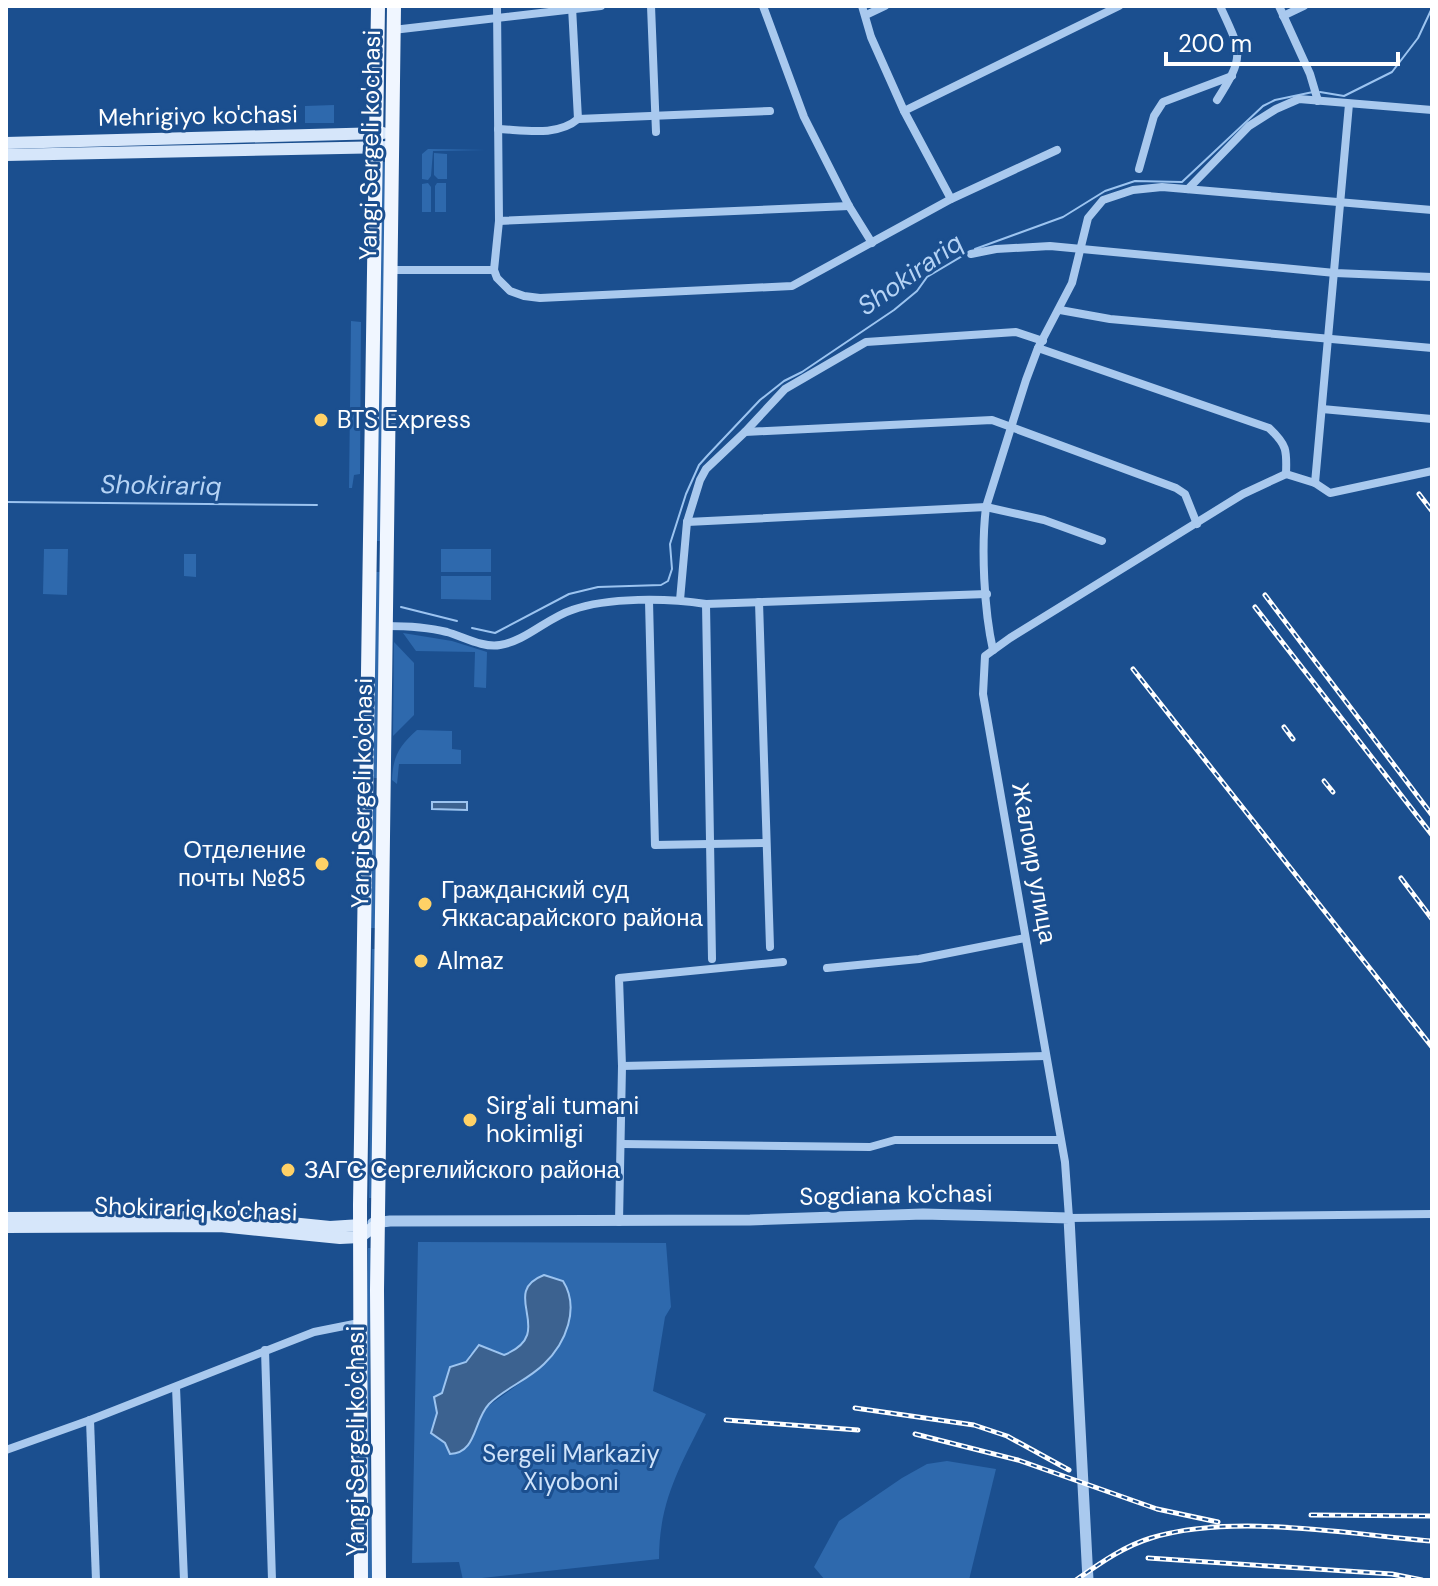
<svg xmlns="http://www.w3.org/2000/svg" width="1438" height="1586" viewBox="0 0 1438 1586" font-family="'DM Sans',sans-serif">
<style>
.green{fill:#2e69ad;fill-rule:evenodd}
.water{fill:#3c6290;stroke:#9cc4f0;stroke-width:2}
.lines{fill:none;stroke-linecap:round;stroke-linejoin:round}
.stream{stroke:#9cc4f0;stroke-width:2}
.minor{stroke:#a9c9ee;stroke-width:8}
.tertiary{stroke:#a9c9ee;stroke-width:11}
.secondary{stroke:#d6e6fa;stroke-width:12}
.primary{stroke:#f0f6ff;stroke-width:14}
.rail-casing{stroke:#fff;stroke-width:5}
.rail{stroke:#1b4f8f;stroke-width:2;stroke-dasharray:6;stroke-linecap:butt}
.poi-dot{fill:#ffd166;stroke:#1b4f8f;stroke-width:3}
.labels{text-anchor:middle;stroke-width:6;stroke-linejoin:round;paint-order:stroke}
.street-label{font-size:24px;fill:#fff;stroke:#1b4f8f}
.poi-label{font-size:24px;fill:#fff;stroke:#1b4f8f;text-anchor:start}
.park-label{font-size:24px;fill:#cfe3fa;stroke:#1b4f8f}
.water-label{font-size:26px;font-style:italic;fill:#b5d3f5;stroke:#1b4f8f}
</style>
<rect width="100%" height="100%" fill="#1b4f8f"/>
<!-- green -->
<g class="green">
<polygon points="334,105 334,123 305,123 305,106"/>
<polygon points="428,149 431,149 486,150 433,151 431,176 428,180 422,179 422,154"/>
<polygon points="434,153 447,154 447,179 438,179 434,175"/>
<polygon points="382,162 386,162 381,541 376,541"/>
<polygon points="428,183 431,187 431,212 422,212 422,184"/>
<polygon points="437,183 446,183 446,212 435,212 435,186"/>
<polygon points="351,321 361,322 360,474 354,475 352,488 349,488"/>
<polygon points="44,549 68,549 67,595 43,594"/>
<rect x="441" y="549" width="50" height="23"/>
<polygon points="184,554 196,554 196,577 184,576"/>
<polygon points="376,572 381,572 378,778 373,778"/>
<polygon points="441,576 491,576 491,600 441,599"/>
<polygon points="403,633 452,641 487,652 486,688 474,687 475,652 416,651"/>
<polygon points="394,642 414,663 414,715 393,736"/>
<path d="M 417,730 L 452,731 L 452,749 L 461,750 L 461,764 L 399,764 L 397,784 L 392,780 C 393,756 399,746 417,730 Z"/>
<polygon points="373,800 378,800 376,928 371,928"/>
<polygon points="372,949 376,949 374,1198 369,1198"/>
<path d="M 418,1242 L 666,1243 L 671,1307 L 665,1317 L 653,1391 L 706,1414 C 681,1465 659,1500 659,1559 L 463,1580 L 459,1562 L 412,1563 ZM 544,1275 L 566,1331 L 534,1373 L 487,1407 L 478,1424 L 445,1443 L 431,1433 L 446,1378 L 457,1364 L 466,1362 L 470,1354 L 492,1349 L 504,1355 C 535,1342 528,1333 525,1305 Z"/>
<polygon points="368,1248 372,1248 369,1435 373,1580 368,1580 368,1572 364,1436"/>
<polygon points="947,1461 996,1469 969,1580 825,1580 814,1567 839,1521 902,1478 927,1464"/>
</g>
<!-- water -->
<g class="water">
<polygon points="432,802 467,802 467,810 432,809"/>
<path d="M 544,1275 L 563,1281 C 580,1308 566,1343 544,1364 C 528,1380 505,1388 489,1404 C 473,1421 477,1453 450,1454 L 445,1443 L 431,1433 L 437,1413 L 434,1397 L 442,1393 L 450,1367 L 466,1362 L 479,1345 L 504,1355 C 559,1333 497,1293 544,1275 Z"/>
</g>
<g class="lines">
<!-- stream -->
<g class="stream">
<polyline points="1320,92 1344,96 1392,72 1418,38 1432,8"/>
<polyline points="975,249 1063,217 1105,191 1135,181 1182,182 1263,106 1275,100 1313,92"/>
<polyline points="6,502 317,505"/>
<polyline points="401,607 457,621"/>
<polyline points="472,628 495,633 569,594 598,587 661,585 668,581 672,569 670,544 686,494 699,465 708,455 760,400 784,381 802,372 894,310 917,291 927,277 969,252"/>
</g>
<!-- minor -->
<g class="minor">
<polyline points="497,6 499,221 494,270 497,278 510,291 524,296 540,298 792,286 951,199 1057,150"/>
<polyline points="651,6 656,132"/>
<polyline points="763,6 804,117 849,206 872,243"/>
<polyline points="862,6 871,37 904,111 951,199"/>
<polyline points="1279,6 1310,74 1318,101"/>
<polyline points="572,7 578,119"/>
<polyline points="866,15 885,6"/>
<polyline points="1283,16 1304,6"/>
<polyline points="393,30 601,6"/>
<path d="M 1217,100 C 1245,56 1242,53 1220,6"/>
<polyline points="904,111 1119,6"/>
<path d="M 498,129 C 524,130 557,137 578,119 L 770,111"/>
<polyline points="1139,169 1154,116 1163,102 1232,76"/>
<polyline points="1188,189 1249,126 1276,109 1299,99 1432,110"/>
<polyline points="499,221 849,206"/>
<polyline points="971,254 996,249 1050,246 1335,273 1432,277"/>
<polyline points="390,270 494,270"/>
<polyline points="1060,310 1110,319 1432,348"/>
<path d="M 1038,348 L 1269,428 C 1287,445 1287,450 1286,474"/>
<polyline points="1322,409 1432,419"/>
<polyline points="745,432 785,389 866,342 1016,332 1043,341"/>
<polyline points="1432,471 1330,493 1315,483 1286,474 1243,494 1010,638 985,656 983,694 1065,1162 1069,1218 1432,1214"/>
<polyline points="1315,483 1349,104"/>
<polyline points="687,522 986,507 1044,520 1102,541"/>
<polyline points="680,600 687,522 700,480 706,469 745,432 992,420 1176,488 1185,494 1197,524"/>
<polyline points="649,601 655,845 766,843"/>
<polyline points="759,602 770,947"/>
<polyline points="706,604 712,959"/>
<path d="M 386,626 C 406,626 427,627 447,632 C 464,637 483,648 500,645 C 526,641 547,618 572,610 C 608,597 668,598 706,604 L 987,594"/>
<path d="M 993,650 C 984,610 981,548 986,507 L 1026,380 L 1038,348 L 1072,283 L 1088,218 L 1103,200 L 1133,190 L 1162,187 L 1432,210"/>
<polyline points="827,968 919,959 1025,938"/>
<polyline points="622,1066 1046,1056"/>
<polyline points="622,1144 870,1147 895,1140 1059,1140"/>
<polyline points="619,1222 622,1066 619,978 783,962"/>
<polyline points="265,1350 272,1580"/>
<polyline points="176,1387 184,1580"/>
<polyline points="90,1420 96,1580"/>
<polyline points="6,1450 90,1420 314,1332 359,1323"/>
</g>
<!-- tertiary -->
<polyline class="tertiary" points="373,1223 390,1221 750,1220 923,1214 1069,1218 1088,1580"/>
<!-- secondary -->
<g class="secondary">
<polyline points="6,143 383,133"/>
<polyline points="6,155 391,147"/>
<polyline points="6,1218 231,1217 330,1227 361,1225"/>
<polyline points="6,1227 220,1226 340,1238 360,1237 379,1223"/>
</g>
<!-- primary -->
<g class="primary">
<polyline points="361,1580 360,1205 378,6"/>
<polyline points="379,1580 377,1290 394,6"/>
</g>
<!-- rail casing -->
<g class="rail-casing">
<g id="rail">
<polyline points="1419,494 1432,511"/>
<polyline points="1265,595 1432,815"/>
<polyline points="1255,607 1432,835"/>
<polyline points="1133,669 1432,1047"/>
<polyline points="1284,727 1293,739"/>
<polyline points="1324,781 1333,792"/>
<polyline points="1401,878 1432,919"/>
<polyline points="855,1408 974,1425 1007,1436 1069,1470"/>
<polyline points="726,1420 858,1430"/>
<polyline points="915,1434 1018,1460 1157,1509 1218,1522"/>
<polyline points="1311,1515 1432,1516"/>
<polyline points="1148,1558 1392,1574 1422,1580"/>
<path d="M 1076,1580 C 1099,1564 1124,1546 1151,1538 C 1233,1513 1346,1534 1432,1541"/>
</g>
</g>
<!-- rail -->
<use href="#rail" class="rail"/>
</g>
<!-- markers -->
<g class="poi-dot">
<circle cx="321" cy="420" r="8"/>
<circle cx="322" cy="864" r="8"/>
<circle cx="425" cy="904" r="8"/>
<circle cx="421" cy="961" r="8"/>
<circle cx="470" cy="1120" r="8"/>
<circle cx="288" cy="1170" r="8"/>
</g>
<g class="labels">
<!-- street labels -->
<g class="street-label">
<text transform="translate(198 116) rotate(-1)" y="8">Mehrigiyo ko'chasi</text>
<text transform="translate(370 145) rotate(-89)" y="8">Yangi Sergeli ko'chasi</text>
<text transform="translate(362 793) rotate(-89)" y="8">Yangi Sergeli ko'chasi</text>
<text transform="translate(1034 863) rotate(80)" y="8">Жалоир улица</text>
<text transform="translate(896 1195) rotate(-1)" y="8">Sogdiana ko'chasi</text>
<text transform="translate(196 1209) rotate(2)" y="8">Shokirariq ko'chasi</text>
<text transform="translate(356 1441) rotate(-90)" y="8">Yangi Sergeli ko'chasi</text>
</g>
<!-- poi labels -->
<g class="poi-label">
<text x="337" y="428">BTS Express</text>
<text x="306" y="858" text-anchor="end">Отделение<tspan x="306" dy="28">почты №85</tspan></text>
<text x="441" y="898">Гражданский суд<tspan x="441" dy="28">Яккасарайского района</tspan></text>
<text x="437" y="969">Almaz</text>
<text x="486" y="1114">Sirg'ali tumani<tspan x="486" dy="28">hokimligi</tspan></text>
<text x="304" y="1178">ЗАГС Сергелийского района</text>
</g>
<!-- park labels -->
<g class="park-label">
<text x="571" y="1462">Sergeli Markaziy<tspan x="571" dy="28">Xiyoboni</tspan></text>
</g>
<!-- water labels -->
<g class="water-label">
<text transform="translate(910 274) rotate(-35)" y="9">Shokirariq</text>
<text transform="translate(161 485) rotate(1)" y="9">Shokirariq</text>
</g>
</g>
<!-- border -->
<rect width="1438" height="1586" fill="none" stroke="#ffffff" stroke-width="16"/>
<!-- scale -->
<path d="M1166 52v12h232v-12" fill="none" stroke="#ffffff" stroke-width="4"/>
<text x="1178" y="52" font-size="24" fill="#ffffff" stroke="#1b4f8f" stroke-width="6" paint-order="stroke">200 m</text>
</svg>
